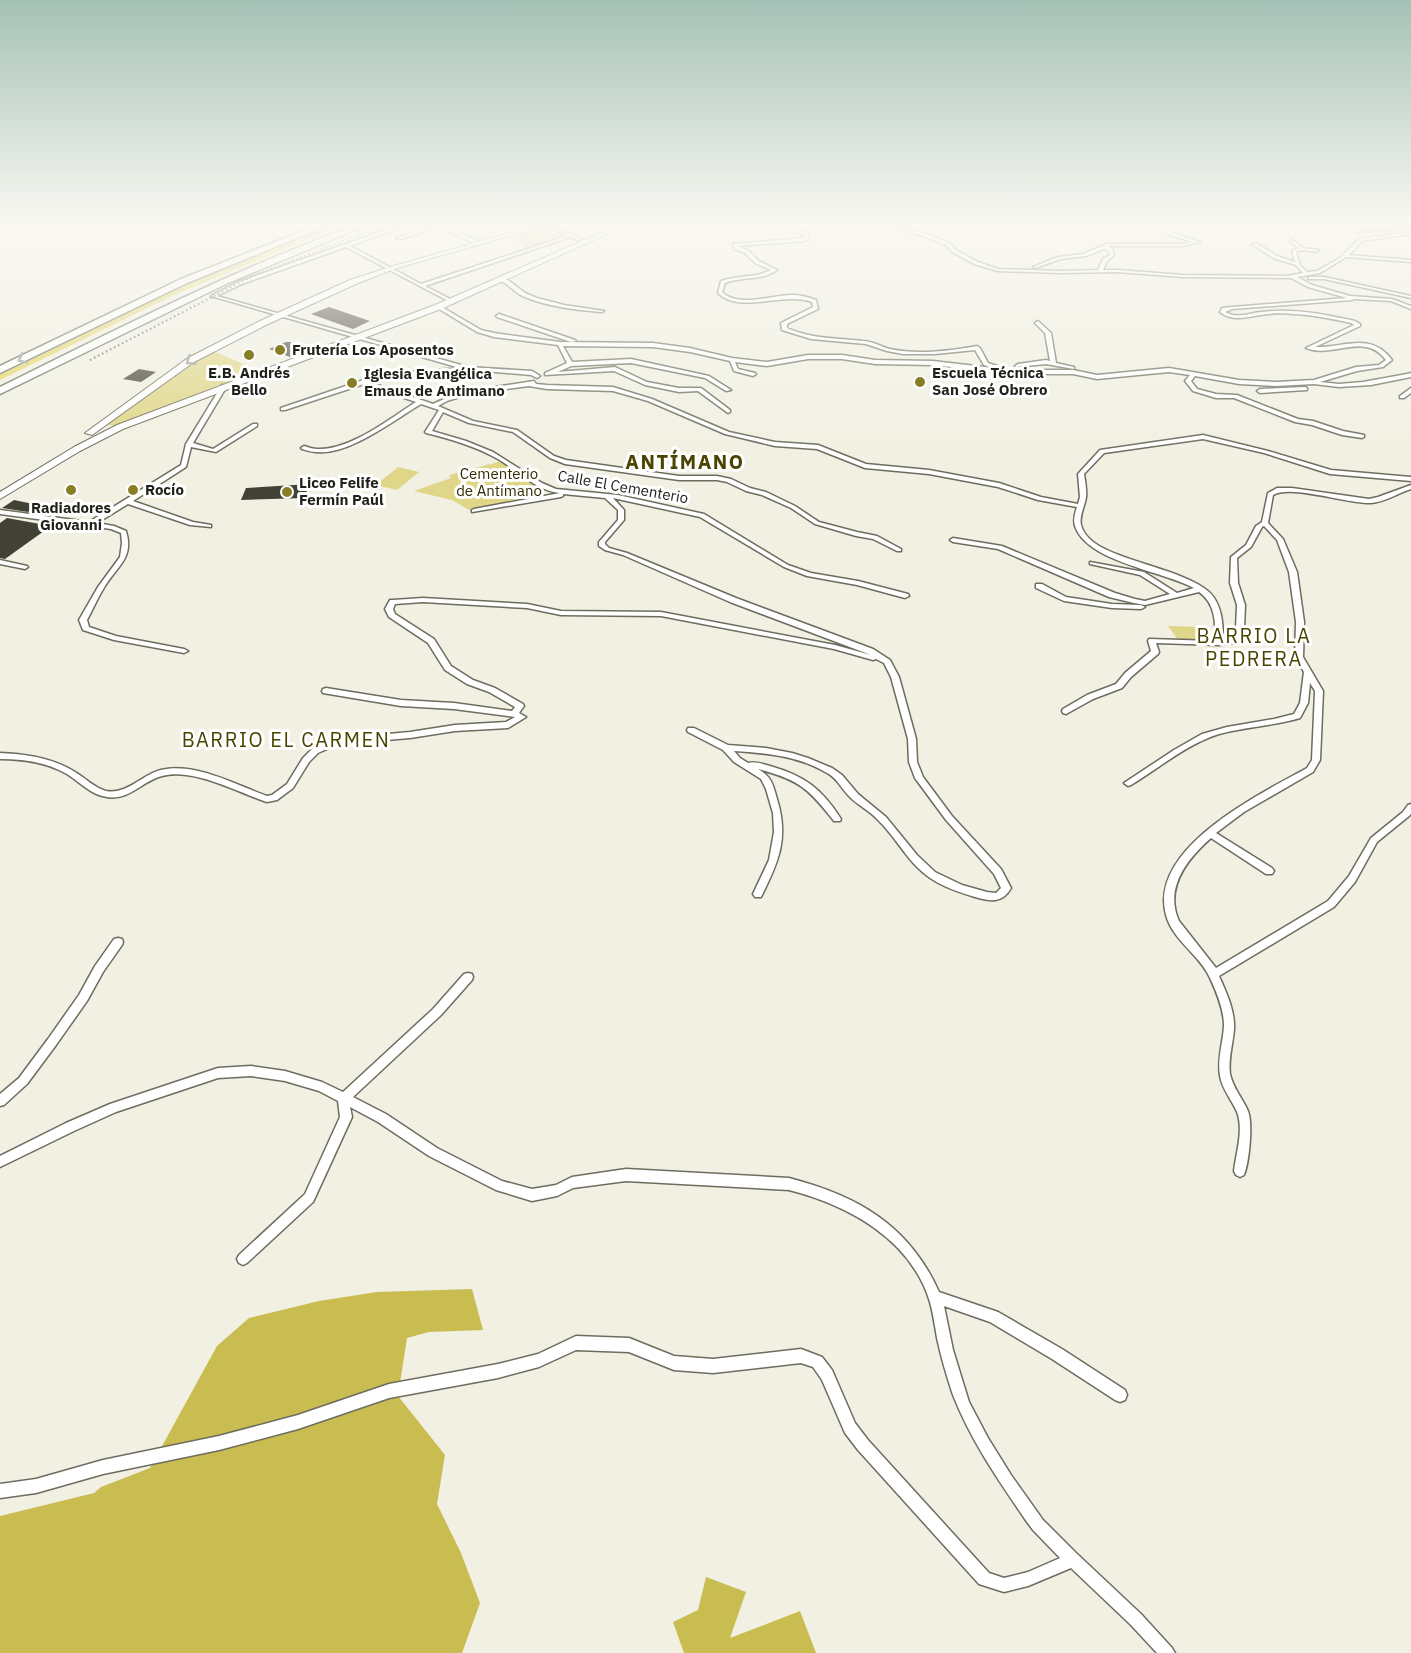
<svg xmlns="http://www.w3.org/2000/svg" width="1411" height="1653" viewBox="0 0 1411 1653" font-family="'IBM Plex Sans',sans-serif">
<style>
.green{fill:#dfd687}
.forest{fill:#c9bd52}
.water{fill:#e1d56b}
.building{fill:#424136}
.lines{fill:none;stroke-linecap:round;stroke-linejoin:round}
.street-casing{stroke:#6d6c5f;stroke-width:3}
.secondary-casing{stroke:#6d6c5f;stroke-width:2}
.highway-casing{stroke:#6d6c5f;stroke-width:3}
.street{fill:#fff;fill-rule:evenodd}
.secondary{fill:#fff;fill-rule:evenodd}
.highway{fill:#fff;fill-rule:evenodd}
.rail{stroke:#5b5a53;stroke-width:2;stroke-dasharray:1.5 3;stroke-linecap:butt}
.oneway{stroke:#9b9b99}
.poi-dot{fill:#887e25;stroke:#fff;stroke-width:2}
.labels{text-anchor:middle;stroke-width:6;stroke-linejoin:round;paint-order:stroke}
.far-poi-label{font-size:15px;font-weight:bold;fill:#21211c;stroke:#fff;text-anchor:start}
.far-park-label{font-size:15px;fill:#312c00;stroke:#fff}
.far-street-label{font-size:15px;fill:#21211c;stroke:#fff}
.far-district-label{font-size:20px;font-weight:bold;letter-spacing:1.5px;fill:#4b4400;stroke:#fff}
.neighbourhood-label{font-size:20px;letter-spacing:1.5px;fill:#4b4400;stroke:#fff}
</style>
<rect width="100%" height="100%" fill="#f1f0e2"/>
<!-- green -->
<g class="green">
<polygon points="547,226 571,236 531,249 508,237"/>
<polygon points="209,349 261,372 120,427 103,424"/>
<polygon points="502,461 544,493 469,510 452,500 414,491 451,478 449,475"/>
<polygon points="398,467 419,472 397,490 376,485"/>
<polygon points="1168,626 1201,627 1212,641 1178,640"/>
</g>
<!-- forest -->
<g class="forest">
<polygon points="472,1289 483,1330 429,1332 407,1338 398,1396 445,1455 437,1504 461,1553 480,1603 462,1653 0,1653 0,1516 94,1493 101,1487 150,1468 217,1346 249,1318 319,1301 377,1292"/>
<polygon points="706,1577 746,1592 730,1638 800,1611 816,1653 684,1653 673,1622 698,1610"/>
</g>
<!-- water -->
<polygon class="water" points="329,225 343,225 174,295 0,380 0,372 164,292"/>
<!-- building -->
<g class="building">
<polygon points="329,307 370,321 353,329 311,314"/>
<polygon points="286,342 294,342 313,349 290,357 269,349"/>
<polygon points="139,369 156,372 141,382 123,379"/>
<polygon points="310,484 304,498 241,500 246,488"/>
<polygon points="14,500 38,505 28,512 2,508"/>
<polygon points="7,518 51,526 5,559 0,558 0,523"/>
</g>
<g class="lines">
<!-- street casing -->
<g class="street-casing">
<g id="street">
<path d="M 400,225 L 406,225 L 350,246 L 421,284 L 567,236 L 544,225 L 549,225 L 588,242 L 584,243 L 571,237 L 425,286 L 454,301 L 454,303 L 452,303 L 346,247 L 242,284 L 217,296 L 468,367 L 532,371 L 540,376 L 537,378 L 531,375 L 463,369 L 461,372 L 382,378 L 369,382 L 433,404 C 464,388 500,387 534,381 L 536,384 L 547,385 L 613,387 L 652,399 L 729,432 L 775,442 L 818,445 L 866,464 L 929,470 L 999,483 L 1041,497 L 1078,504 L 1080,497 L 1078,474 L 1100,450 L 1203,435 L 1268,451 L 1331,470 L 1411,477 L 1411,481 L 1330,474 L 1264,453 L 1203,439 L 1104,453 L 1084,474 C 1085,481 1087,490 1086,497 C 1085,506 1079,515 1081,525 C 1084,537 1096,545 1107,550 C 1136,564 1188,573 1209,592 C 1222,604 1223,624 1223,640 L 1231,639 L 1234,635 L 1236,629 L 1237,605 L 1230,583 L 1231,557 L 1246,545 L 1256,526 L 1262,522 L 1268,493 L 1277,488 L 1292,488 L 1369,499 L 1378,497 L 1411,485 L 1411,489 C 1398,493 1385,502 1371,503 C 1347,504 1291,484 1273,495 L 1268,523 L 1283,539 L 1297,572 L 1304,622 L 1303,657 L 1323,691 L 1320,760 L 1313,772 L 1244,812 L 1216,833 L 1272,868 L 1274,871 L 1272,874 L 1266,874 L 1211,838 C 1187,859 1164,888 1179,921 L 1216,968 L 1328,901 L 1349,876 L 1371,838 L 1403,812 L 1408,805 L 1411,804 L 1411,814 L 1409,816 L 1377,842 L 1355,882 L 1334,907 L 1219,976 C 1226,992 1235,1010 1234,1029 C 1233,1044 1228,1059 1230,1074 C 1233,1088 1243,1099 1248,1111 C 1253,1124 1249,1163 1244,1175 L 1240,1177 L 1236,1175 L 1234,1171 C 1236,1153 1244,1130 1237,1112 C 1232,1100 1222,1089 1220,1076 C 1217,1059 1223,1043 1224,1026 C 1224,1010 1217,993 1210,978 C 1200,955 1173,941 1166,915 C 1148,848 1260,794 1307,768 L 1312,760 L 1315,691 L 1310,683 L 1308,703 L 1300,718 C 1273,726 1245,727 1219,734 C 1187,744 1159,768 1131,785 L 1128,786 L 1124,783 L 1174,750 L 1202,734 L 1227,727 L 1274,719 L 1294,714 L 1300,703 L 1304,672 L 1295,657 L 1296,622 L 1289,572 L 1277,540 L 1264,526 L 1262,527 L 1251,547 L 1237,558 L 1238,583 L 1245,605 L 1244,629 L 1241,638 L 1236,643 L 1219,645 L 1156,643 L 1159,652 L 1158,654 L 1131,677 L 1122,688 L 1093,699 L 1066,714 L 1063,713 L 1062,711 L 1063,709 L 1087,695 L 1116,684 L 1125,673 L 1151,651 L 1148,641 L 1149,639 L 1215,641 C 1216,622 1215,603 1199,592 L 1145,605 L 1134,603 L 1109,597 L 998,549 L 953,542 L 950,540 L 953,538 L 1002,546 L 1115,593 L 1135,599 L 1145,601 L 1170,594 L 1140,575 L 1090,564 L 1090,562 L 1144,572 L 1177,593 L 1194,588 C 1163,571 1087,562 1075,526 C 1073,520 1075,513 1077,507 L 1038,500 L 998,487 L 929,474 L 865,468 L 817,449 L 775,446 L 725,434 L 648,401 L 613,391 L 547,389 L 529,386 L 469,394 L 447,401 L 438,406 L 473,421 L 517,430 L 554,456 L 566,460 L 679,476 L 717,476 L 731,479 L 750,488 L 766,492 L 795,506 L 819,522 L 857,532 L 877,536 L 901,549 L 901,551 L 897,551 L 873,539 L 856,536 L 815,524 L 791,508 L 762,495 L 746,491 L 727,482 L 717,480 L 679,480 L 565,464 L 550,458 L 513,432 L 469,423 L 443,412 L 432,431 L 466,441 L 493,452 L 542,483 L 556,489 L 618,495 L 704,514 L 788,565 L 811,573 L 858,581 L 908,594 L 909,596 L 905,598 L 857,585 L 807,576 L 784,567 L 700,517 L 613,498 L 624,510 L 624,520 L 605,542 L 605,544 L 609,548 L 627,553 L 736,598 L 873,649 L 890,660 L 899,677 L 916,739 L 917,762 L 923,777 L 952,816 L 1001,869 L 1011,888 C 1002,904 990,901 975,897 C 955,891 934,884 918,868 C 903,853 893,834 877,819 C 869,810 857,805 849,796 C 841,788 837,778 827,773 C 799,756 765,753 734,751 L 740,758 L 748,763 C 755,761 763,764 770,766 C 805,776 822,789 841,819 L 840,821 L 834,821 C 808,788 799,780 758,769 C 772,777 773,785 777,799 C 789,838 779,861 761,897 L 755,897 L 753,894 L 769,860 L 774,832 L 773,813 L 766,789 L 761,779 L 734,762 L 723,750 L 688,732 L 687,730 L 688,728 L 694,728 L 728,745 L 766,748 L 792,753 L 808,758 L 832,768 L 842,775 L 858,794 L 886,817 L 917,855 L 935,872 L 962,885 L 987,892 L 996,893 L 1001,888 L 994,874 L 946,820 L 915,778 L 909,762 L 908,739 L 891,677 L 884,663 L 876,659 L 873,660 L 834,649 L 661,616 L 561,615 L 527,608 L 423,602 L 395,604 L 393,609 L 395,614 L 434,639 L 451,666 L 473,680 L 495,688 L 523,704 L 524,706 L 519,713 L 526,717 L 508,728 L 455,731 L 410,738 L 338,744 L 318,753 L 309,762 L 293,788 L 277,800 L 267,802 L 264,801 C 235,791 193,768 162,776 C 142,781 129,801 107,797 C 91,795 80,782 67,774 C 46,762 23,759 0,759 L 0,753 C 26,754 53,758 75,772 C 85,778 95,788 106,791 C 127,795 143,774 161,770 C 195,762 236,785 267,796 L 272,795 L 287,784 L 303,758 L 312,749 L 334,739 L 410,732 L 455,725 L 506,722 L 515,717 L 454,709 L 401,706 L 323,693 L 322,691 L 323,689 L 326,688 L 401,700 L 454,703 L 512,711 L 515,707 L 489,692 L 467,684 L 445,670 L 428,643 L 389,617 L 385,609 L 390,600 L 393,600 L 423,598 L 527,604 L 561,611 L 661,612 L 835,645 L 871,655 L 730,602 L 623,555 L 605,550 L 599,546 L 599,542 L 618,520 L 618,510 L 605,498 L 563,494 L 563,496 L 561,497 L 472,512 L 472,510 L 474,509 L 560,493 C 536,491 517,470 498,459 C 475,446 451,439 426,433 L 425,432 L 439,410 L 421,404 C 394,420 348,456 316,452 C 311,452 306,450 302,449 L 301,448 L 304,446 C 308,447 313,449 318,449 C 351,450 389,419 416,402 L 364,384 L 285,410 L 281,410 L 281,408 L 381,374 L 460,368 L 211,296 L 238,282 Z"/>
<polygon points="438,225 444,225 477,241 476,245 472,246 473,243 440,227 400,239 396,238"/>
<path d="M 795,225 L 799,225 L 796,228 L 807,233 L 809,239 L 804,241 L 738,246 L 749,251 L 759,261 L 777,270 C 762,281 742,276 725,283 L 722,292 C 738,308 772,295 792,295 C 801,295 808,297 816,300 L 818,309 L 787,324 L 787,328 C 811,339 837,338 863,341 C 873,341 881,347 890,349 C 918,355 949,351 977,346 L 980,348 L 988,363 L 997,366 L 998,367 L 996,368 L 1013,370 L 1073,370 L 1097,375 L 1169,368 L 1239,380 L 1276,382 L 1314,380 L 1356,367 L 1379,365 L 1386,360 C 1364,331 1333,359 1306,348 L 1354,325 L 1351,323 C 1333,319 1314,315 1294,314 C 1283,313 1272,313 1261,315 C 1246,317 1233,322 1220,312 L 1222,308 L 1232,307 L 1347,298 L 1308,287 L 1291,278 L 1183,277 L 1118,272 L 1060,273 L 998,271 L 974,264 L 952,252 L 947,246 L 931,239 L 890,225 L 896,225 L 935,237 L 951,244 L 956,250 L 978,262 L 998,269 L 1060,271 L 1098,270 L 1103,259 L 1110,255 L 1108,250 L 1104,249 L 1086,256 L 1061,259 L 1035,268 L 1033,267 L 1058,257 L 1083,254 L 1107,244 L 1183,244 L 1192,242 L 1169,235 L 1158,225 L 1162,225 L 1173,233 L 1200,242 L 1183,246 L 1108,246 L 1112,248 L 1114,255 L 1107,261 L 1103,270 L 1118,270 L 1183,275 L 1288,276 L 1303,273 L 1296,265 L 1273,258 L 1252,244 L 1256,243 L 1277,256 L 1295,262 L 1292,251 L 1299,248 L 1290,242 L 1292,240 L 1303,248 L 1319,250 L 1317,252 L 1302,250 L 1296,252 L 1300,265 L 1307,272 L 1317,271 L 1340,258 L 1359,239 L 1411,232 L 1411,234 L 1362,241 L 1349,255 L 1411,260 L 1411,262 L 1346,257 L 1320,273 L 1297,277 L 1312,285 L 1350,296 L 1392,299 L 1411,306 L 1411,309 L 1391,301 L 1354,299 L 1352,300 L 1232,309 L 1225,312 C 1237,319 1249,313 1261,312 C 1293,308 1324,314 1355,321 L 1360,324 L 1360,326 L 1315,347 C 1344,348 1371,331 1392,360 L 1383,367 L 1357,371 L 1320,382 L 1339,384 L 1363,382 L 1407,374 L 1411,373 L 1411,377 L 1371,385 L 1339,387 L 1314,384 L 1276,386 L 1239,384 L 1195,376 L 1191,381 L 1197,389 L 1216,394 L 1237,395 L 1298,419 L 1313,421 L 1343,431 L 1364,435 L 1364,437 L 1362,438 L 1342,435 L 1312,425 L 1295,422 L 1234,398 L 1216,398 L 1193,391 L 1185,381 L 1190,375 L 1169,372 L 1097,379 L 1073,374 L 1013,374 L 933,365 L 875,364 L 842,359 L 808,359 L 767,366 L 735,362 L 738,369 L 755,373 L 756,374 L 753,376 L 734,371 L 730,361 L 690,352 L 653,347 L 563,346 L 572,362 L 631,359 L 709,376 L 731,390 L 726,391 L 705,378 L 631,363 L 571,366 L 558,372 L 615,367 L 647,382 L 679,388 L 701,388 L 730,410 L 730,412 L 728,413 L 698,391 L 679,392 L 645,385 L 614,371 L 545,375 L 545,373 L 567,363 L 558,345 L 494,337 L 477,332 L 436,307 L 440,306 L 481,330 L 494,333 L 560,342 L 653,343 L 690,348 L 732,358 L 767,362 L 808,355 L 842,355 L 875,360 L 933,361 L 993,368 L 984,365 L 975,350 L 935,354 L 903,354 L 887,351 L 866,344 L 811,339 L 782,330 L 781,323 L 813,307 L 812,302 C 784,291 740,315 718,293 L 721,281 C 738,275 756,278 771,270 L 755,263 L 745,253 L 734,249 L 733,244 L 805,238 L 803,235 L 791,229 Z"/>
<polygon points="1411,226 1411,228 1359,232 1357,231"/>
<polygon points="1310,277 1324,277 1411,296 1411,298 1324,279 1308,279 1308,278"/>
<path d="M 501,279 L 508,280 L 525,293 L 537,298 L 564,305 L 604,311 L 602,312 C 577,310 549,307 525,297 C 516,294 510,285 501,281 Z"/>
<polygon points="499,314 575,340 576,341 571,342 497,317 496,316"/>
<polygon points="1038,321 1051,333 1056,363 1074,367 1074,369 1046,364 1016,367 1015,366 1018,364 1046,360 1050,361 1045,333 1035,323"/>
<path d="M 222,385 L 227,386 L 193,443 L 213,449 L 253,424 L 257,424 L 257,426 L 216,452 L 191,447 L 186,467 L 133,501 L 193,522 L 211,525 L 211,527 L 190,525 L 128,504 L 97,523 L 114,526 L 126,531 C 134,558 118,565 105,586 C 98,597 93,609 87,620 L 89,627 L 116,636 L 184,649 L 188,651 L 184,653 L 114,640 L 83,630 L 79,620 L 98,587 L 120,557 L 122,543 L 121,533 L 111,529 L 0,514 L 0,510 L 89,522 L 181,465 L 186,444 Z"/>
<polygon points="1305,387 1307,388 1307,390 1260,393 1257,391 1260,389"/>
<polygon points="1411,388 1411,393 1404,398 1400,398 1400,396"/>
<polygon points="0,560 27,566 28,567 25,569 0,564"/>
<polygon points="1036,584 1042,584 1066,597 1112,604 1141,605 1145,607 1141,609 1112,608 1064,601 1036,588"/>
<polygon points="118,938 122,939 123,942 122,945 103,972 87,1001 56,1045 27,1084 4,1105 0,1106 0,1094 19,1078 48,1039 79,995 95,966 114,939"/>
<path d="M 468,973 L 472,974 L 473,977 L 472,980 L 441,1015 L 353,1097 L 386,1114 L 437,1148 L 502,1181 L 532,1189 L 556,1185 L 572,1177 L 626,1169 L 789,1178 C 858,1196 909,1225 939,1292 L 998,1312 L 1062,1349 L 1125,1390 L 1127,1395 L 1125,1400 L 1120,1402 L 1115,1400 L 1052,1359 L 990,1322 L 944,1306 L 953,1350 L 969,1402 L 988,1438 L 1011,1475 L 1043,1520 L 1075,1552 L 1141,1614 L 1172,1648 L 1175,1653 L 1157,1653 L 1131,1625 L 1071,1568 L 1028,1586 L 1004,1592 L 979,1584 L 858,1450 L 845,1433 L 822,1380 L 813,1367 L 801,1363 L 713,1373 L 674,1370 L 629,1352 L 576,1350 L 539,1367 L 498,1378 L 389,1398 L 298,1429 L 219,1450 L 103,1474 L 36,1493 L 0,1498 L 0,1484 L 36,1479 L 103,1460 L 219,1436 L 298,1415 L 389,1384 L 498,1364 L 538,1354 L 576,1336 L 629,1338 L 674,1356 L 713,1359 L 801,1349 L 822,1357 L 832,1370 L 855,1423 L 868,1440 L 989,1573 L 1004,1578 L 1028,1572 L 1060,1558 L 1033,1530 L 1027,1522 C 999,1481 971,1441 953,1395 C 947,1377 941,1357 937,1338 C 935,1326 933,1313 930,1302 C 911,1239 848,1205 789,1190 L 626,1181 L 573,1188 L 557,1196 L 532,1201 L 496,1190 L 429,1156 L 378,1122 L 350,1107 L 352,1117 L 313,1202 L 247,1263 L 243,1265 L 239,1263 L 237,1259 L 239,1255 L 305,1194 L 340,1117 L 338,1101 L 319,1091 L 285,1081 L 251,1076 L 218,1078 L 116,1112 L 74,1131 L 0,1167 L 0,1156 L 66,1123 L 110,1104 L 218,1068 L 251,1066 L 285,1071 L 322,1082 L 343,1092 L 433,1009 L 464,974 Z"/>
</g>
</g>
<!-- secondary casing -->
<g class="secondary-casing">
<g id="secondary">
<polygon points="538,225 547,225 394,269 356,284 266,325 194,362 92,435 85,433 188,358 260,321 350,280 390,267"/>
<polygon points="619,225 627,225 441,309 123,429 80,451 0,499 0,492 74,447 117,425 435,305"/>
</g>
</g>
<!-- highway casing -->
<g class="highway-casing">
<g id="highway">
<polygon points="318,225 329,225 187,283 0,373 0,366 181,279"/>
<path d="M 356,225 L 367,225 L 228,283 L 0,394 L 0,387 C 117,329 233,270 356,225 Z"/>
</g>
</g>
<!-- street -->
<use href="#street" class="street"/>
<!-- secondary -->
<use href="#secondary" class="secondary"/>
<!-- highway -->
<use href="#highway" class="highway"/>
<!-- rail -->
<polyline class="rail" points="90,360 251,277 384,225"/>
</g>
<!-- one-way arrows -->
<defs><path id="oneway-chevron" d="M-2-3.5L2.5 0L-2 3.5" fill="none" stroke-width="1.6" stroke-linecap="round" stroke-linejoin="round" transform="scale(1.5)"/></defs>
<g class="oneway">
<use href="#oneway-chevron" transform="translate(22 359) rotate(154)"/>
<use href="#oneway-chevron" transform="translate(190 361) rotate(147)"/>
</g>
<!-- sky -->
<linearGradient id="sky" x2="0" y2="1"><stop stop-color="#a5c1b6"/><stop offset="0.49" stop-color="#f9f8f2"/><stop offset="1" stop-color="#f9f8f2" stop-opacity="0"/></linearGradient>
<rect width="1411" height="456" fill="url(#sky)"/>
<!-- markers -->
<g class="poi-dot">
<circle cx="280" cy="350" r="6"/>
<circle cx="249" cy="355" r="6"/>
<circle cx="920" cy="382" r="6"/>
<circle cx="352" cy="383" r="6"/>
<circle cx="71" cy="490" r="6"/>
<circle cx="133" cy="490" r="6"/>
<circle cx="287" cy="492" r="6"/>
</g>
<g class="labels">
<!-- far-poi labels -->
<g class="far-poi-label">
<text x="292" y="355">Frutería Los Aposentos</text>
<text x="249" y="378" text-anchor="middle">E.B. Andrés<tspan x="249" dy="17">Bello</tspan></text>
<text x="932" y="378">Escuela Técnica<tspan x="932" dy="17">San José Obrero</tspan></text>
<text x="364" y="379">Iglesia Evangélica<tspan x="364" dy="17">Emaus de Antimano</tspan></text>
<text x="299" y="488">Liceo Felife<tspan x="299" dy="17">Fermín Paúl</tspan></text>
<text x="145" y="495">Rocío</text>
<text x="71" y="513" text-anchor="middle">Radiadores<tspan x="71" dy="17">Giovanni</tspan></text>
</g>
<!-- far-park labels -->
<g class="far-park-label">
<text x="499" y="479">Cementerio<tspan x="499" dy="17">de Antímano</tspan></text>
</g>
<!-- far-street labels -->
<g class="far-street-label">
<text transform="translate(623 487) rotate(10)" y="5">Calle El Cementerio</text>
</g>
<!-- far-district labels -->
<g class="far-district-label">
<text x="685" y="469">ANTÍMANO</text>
</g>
<!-- neighbourhood labels -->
<g class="neighbourhood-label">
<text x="1254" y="643">BARRIO LA<tspan x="1254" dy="23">PEDRERA</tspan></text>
<text x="286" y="747">BARRIO EL CARMEN</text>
</g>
</g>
</svg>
